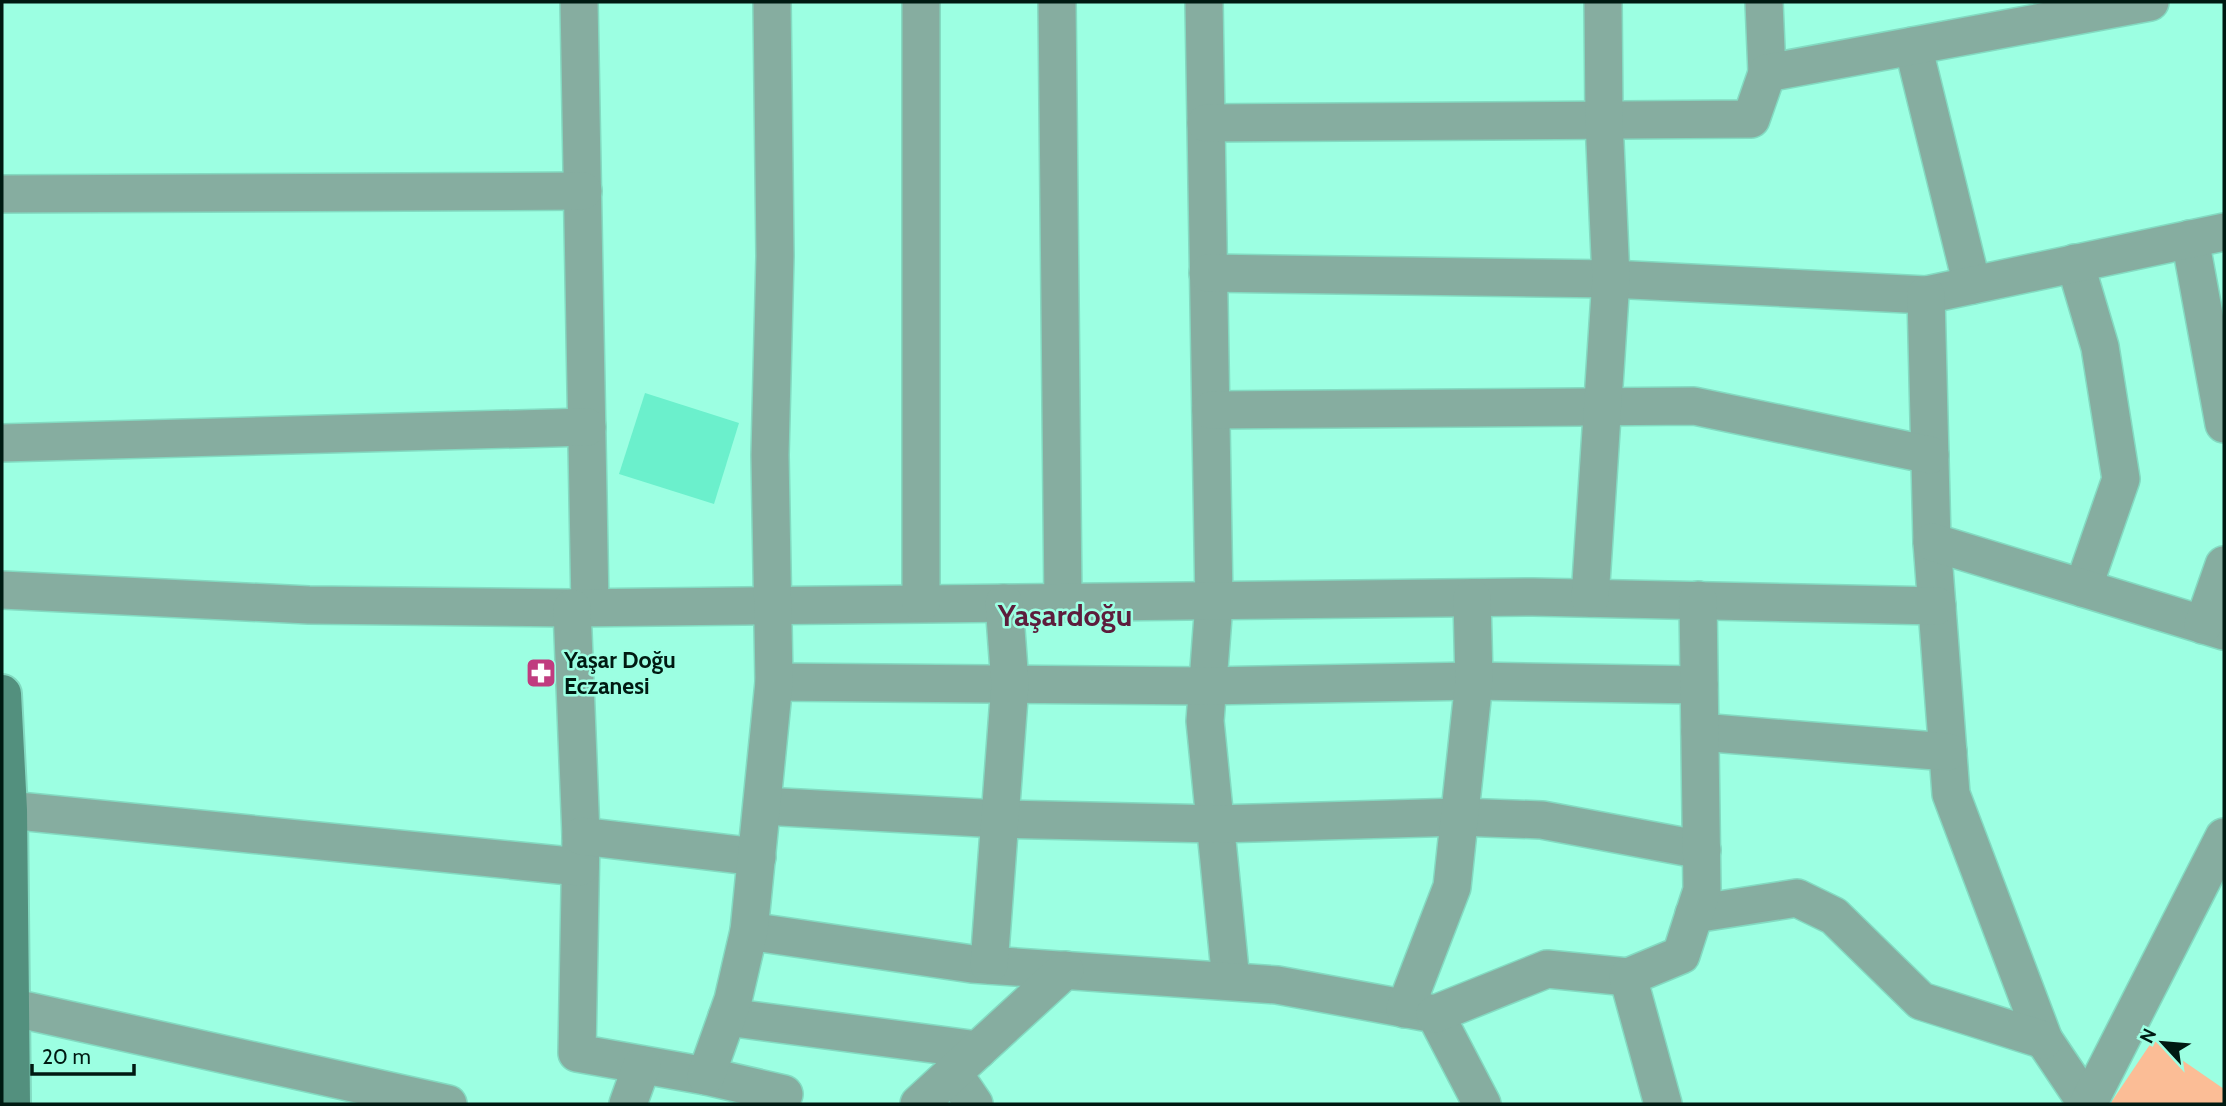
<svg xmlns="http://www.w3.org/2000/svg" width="2226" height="1106" viewBox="0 0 2226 1106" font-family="Cabin,sans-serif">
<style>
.green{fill:#fbbd96}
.building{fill:#6bf0cc}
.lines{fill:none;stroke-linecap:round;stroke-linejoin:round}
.minor-casing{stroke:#83dac1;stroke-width:40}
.secondary-casing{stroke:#83dac1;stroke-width:42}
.minor{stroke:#86ada0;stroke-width:37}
.secondary{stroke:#53907e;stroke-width:38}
.labels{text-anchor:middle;stroke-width:5;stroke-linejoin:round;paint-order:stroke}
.poi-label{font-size:23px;font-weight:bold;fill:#001a12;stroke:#9cffe2;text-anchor:start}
.district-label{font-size:30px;font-weight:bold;fill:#5d1d3c;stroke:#9cffe2}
</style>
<rect width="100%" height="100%" fill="#9cffe2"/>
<!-- green -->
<polygon class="green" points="2153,1040 2224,1089 2224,1104 2110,1104"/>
<!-- building -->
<polygon class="building" points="645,393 739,423 714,504 619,474"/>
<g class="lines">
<!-- minor casing -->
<g class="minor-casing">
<g id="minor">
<polyline points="579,2 590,607"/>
<polyline points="1057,2 1063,603"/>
<polyline points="1204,2 1214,603 1205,721 1231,981"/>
<polyline points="1764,2 1767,73"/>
<polyline points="1913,46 1972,285"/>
<polyline points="1206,123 1751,119 1767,73 2150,2"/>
<polyline points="2,194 583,191"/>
<polyline points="2190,239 2224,424"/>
<polyline points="2075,263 2100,347 2121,479 2083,588"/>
<polyline points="1208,273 1611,279 1926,295 2224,232"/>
<polyline points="1926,295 1932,542 1951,794 2044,1040 2087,1104"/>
<polyline points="1211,410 1694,406 1930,455"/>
<polyline points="2,443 587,427"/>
<polyline points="1932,542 2224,631"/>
<polyline points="2,590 309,605 572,608 1533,597 1937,606"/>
<polyline points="1590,598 1611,279 1604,120 1603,2"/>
<polyline points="921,603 921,2"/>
<polyline points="572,608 581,836 577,1053 706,1076 784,1094 778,1104"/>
<polyline points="2203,625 2224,565"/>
<polyline points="774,682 1206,686 1474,681 1699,685"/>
<polyline points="1700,732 1948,752"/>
<polyline points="763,806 1000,819 1216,824 1460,817 1542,820 1702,850"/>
<polyline points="8,810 580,867"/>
<polyline points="581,836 757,857"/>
<polyline points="1694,914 1797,898 1834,916 1921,1001 2044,1040"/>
<polyline points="749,931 972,964 1277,985 1435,1014 1482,1104"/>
<polyline points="989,965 1010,684 1004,603"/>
<polyline points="10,1007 448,1104"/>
<polyline points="1405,1009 1452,887 1474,681 1472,598"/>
<polyline points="1435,1014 1547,969 1628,977"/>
<polyline points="727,1017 978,1050"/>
<polyline points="953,1073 974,1104"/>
<polyline points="706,1076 733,1000 749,931 774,682 770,455 775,256 772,2"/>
<polyline points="628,1104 642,1065"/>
<polyline points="919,1104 1065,970"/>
<polyline points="1663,1104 1628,977 1681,955 1702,890 1698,600"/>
<polyline points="2088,1104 2224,837"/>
</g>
</g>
<!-- secondary casing -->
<g class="secondary-casing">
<polyline id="secondary" points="2,694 8,810 11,1104"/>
</g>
<!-- minor -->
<use href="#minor" class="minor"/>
<!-- secondary -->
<use href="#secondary" class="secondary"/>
</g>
<!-- icons -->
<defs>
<g id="pharmacy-square" transform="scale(1.575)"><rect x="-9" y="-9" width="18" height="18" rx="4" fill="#c03c7f" stroke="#9cffe2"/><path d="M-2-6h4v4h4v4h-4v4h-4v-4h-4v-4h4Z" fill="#fff"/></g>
</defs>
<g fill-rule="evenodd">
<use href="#pharmacy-square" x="541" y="673"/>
</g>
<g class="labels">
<!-- poi labels -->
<g class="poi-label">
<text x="564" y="668">Yaşar Doğu<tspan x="564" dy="26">Eczanesi</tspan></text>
</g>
<!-- district labels -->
<g class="district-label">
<text x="1065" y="626">Yaşardoğu</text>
</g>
</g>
<!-- border -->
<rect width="2226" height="1106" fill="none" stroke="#001a12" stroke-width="7"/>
<!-- north arrow -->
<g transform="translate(2163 1043) rotate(296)" stroke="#9cffe2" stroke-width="5" paint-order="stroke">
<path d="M0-5L12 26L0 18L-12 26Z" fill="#001a12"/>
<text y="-10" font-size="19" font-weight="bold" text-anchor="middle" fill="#001a12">N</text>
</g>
<!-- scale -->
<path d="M32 1064v10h102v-10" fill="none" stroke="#001a12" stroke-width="3.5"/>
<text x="42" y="1064" font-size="21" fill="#001a12" stroke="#9cffe2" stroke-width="5" paint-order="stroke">20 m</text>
</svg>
